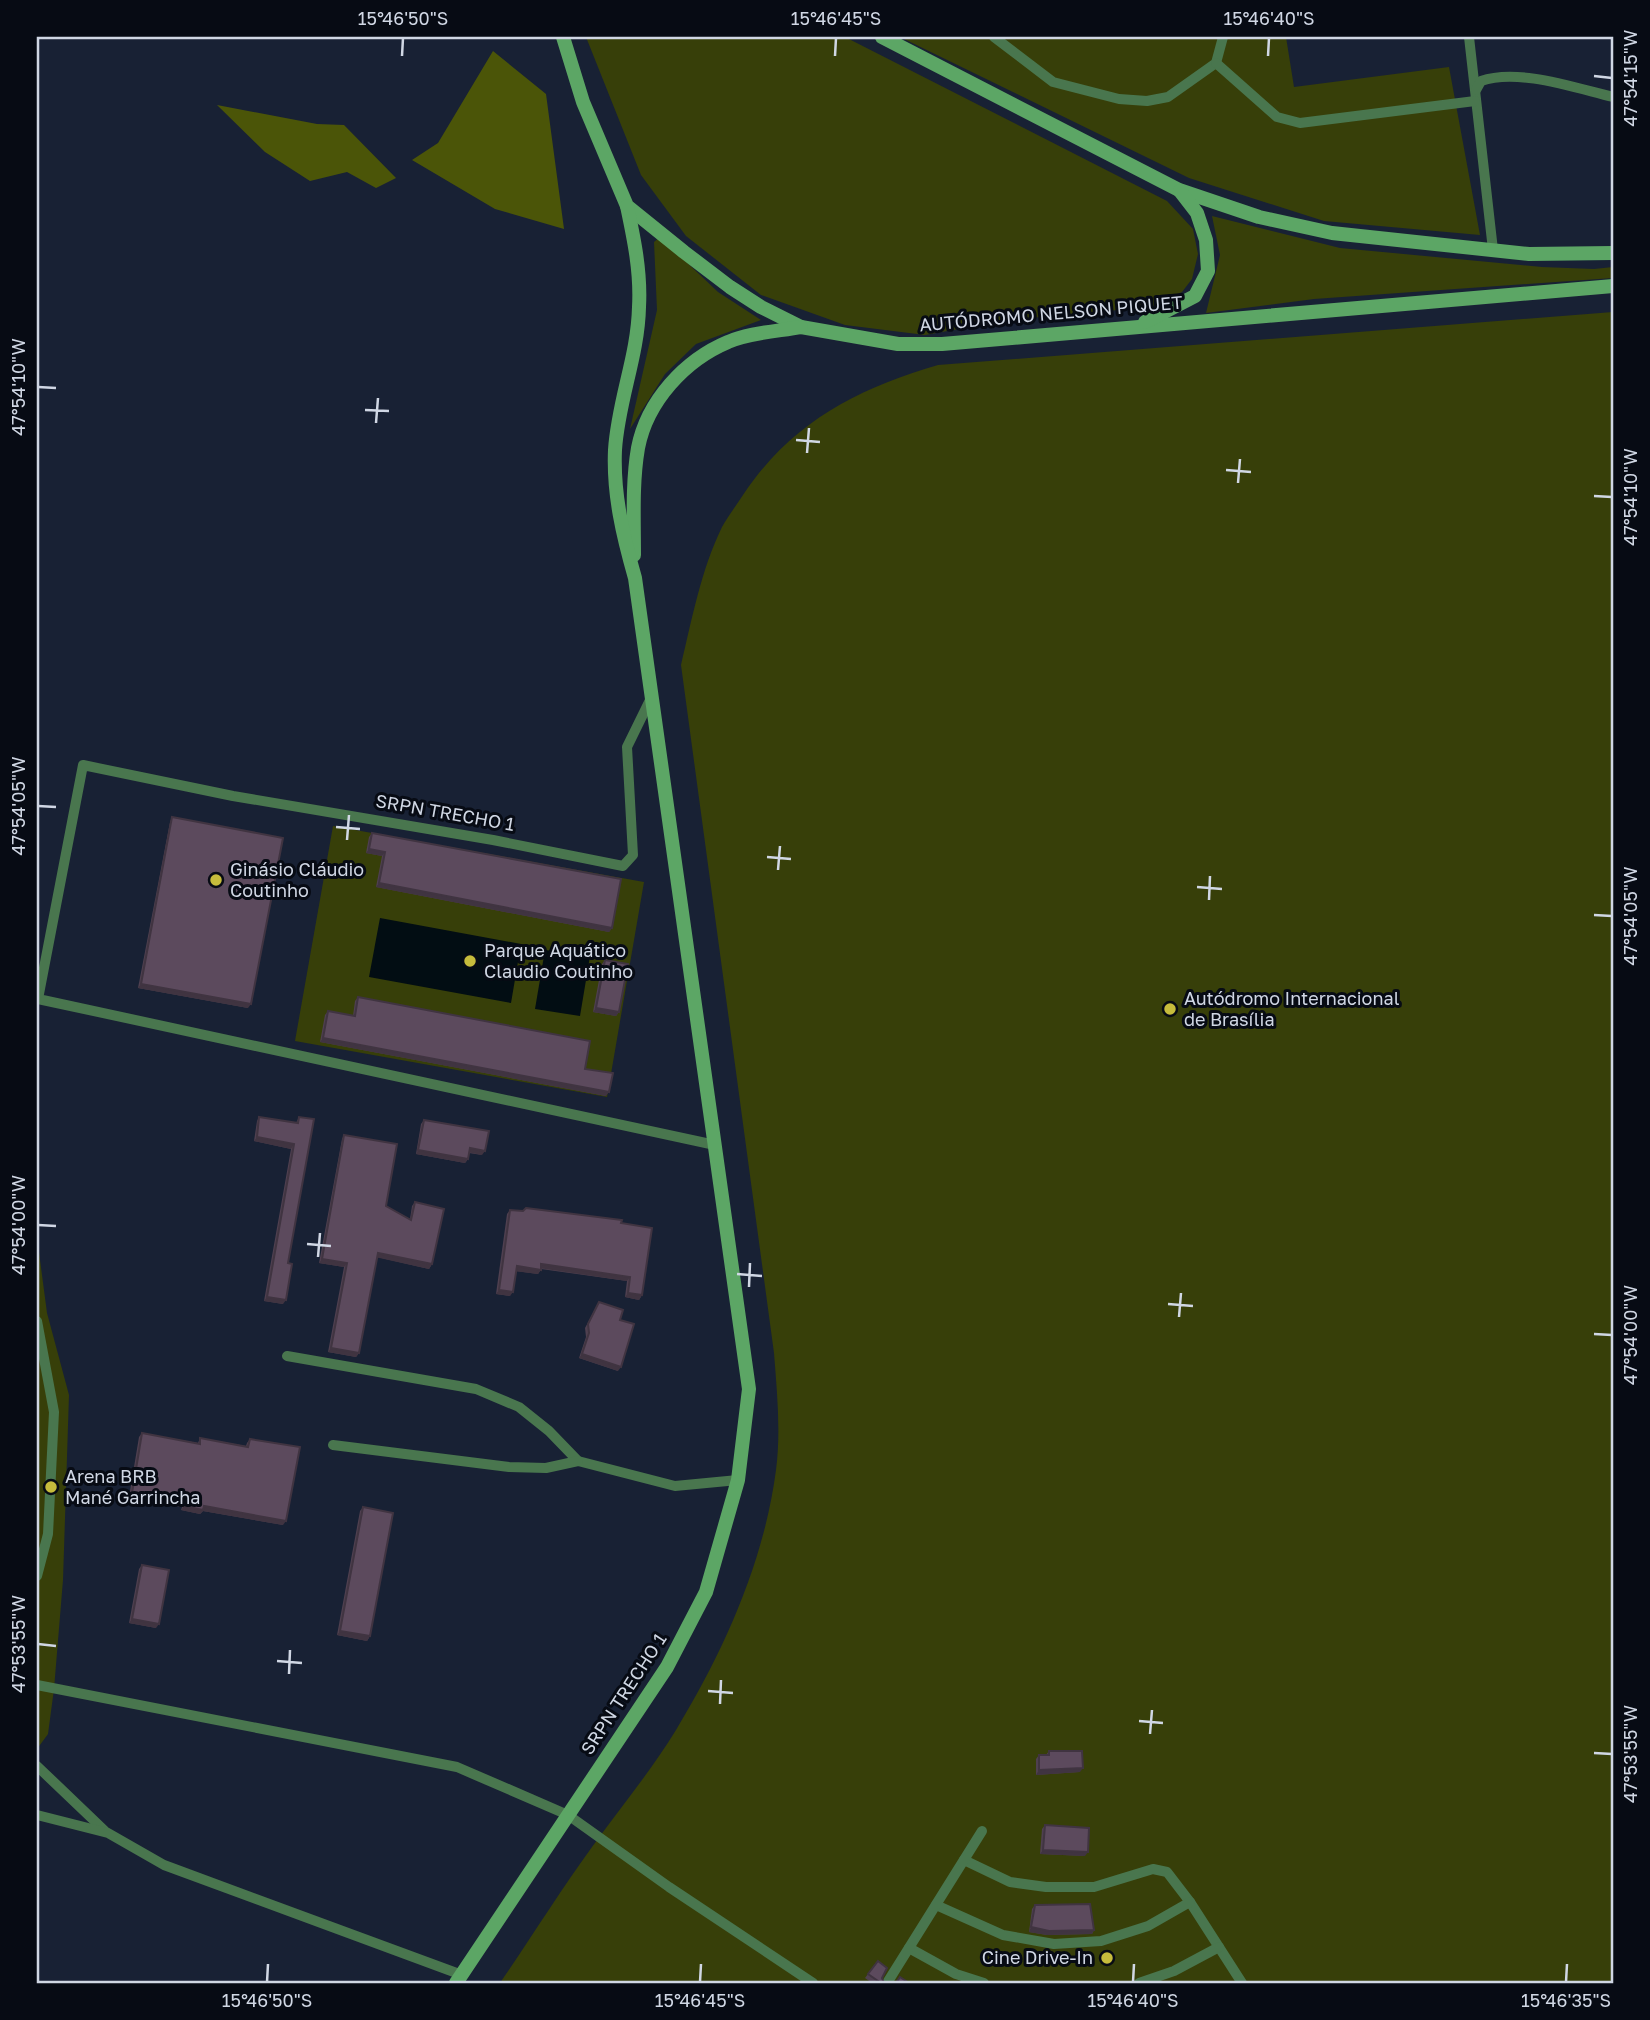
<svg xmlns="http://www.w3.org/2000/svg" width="1650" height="2020" viewBox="0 0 1650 2020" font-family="'Golos Text',sans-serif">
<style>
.green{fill:#373f09}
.forest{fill:#4b5508}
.water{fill:#020d13}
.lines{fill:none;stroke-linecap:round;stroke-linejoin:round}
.service{stroke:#49764e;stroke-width:10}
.secondary{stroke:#5ca665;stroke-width:14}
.wall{fill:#4f4050}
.shaded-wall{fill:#403441}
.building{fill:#5c4a5d;stroke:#403441;stroke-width:2}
.ticks{fill:none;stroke:#d0d7e4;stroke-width:2.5}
.poi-dot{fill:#c6bc3c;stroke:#070b14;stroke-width:2.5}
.labels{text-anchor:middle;stroke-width:6;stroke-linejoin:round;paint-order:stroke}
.street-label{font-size:18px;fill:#d0d7e4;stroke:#070b14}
.poi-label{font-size:18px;fill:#d0d7e4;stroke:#070b14;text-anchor:start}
.neatline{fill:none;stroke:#d0d7e4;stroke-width:2.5}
.ticks-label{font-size:18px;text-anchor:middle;fill:#d0d7e4}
</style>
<rect width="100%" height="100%" fill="#182134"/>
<!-- green -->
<g class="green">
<polygon points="586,37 845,37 1167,201 1193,229 1198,254 1192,279 1182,292 1151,307 1009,320 925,335 845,325 761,295 686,236 641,175"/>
<polygon points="900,37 1286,37 1294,87 1449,67 1480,235 1324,221 1189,178"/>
<polygon points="1212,216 1340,248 1542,267 1594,269 1613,267 1613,278 1314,299 1206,313 1220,255"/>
<polygon points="660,237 718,292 761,320 696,344 665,374 630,429 657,310 654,242"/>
<path d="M 1613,312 L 1613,1983 L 500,1983 C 531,1938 560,1891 592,1847 C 620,1808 651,1771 676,1730 C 724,1651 764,1562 776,1470 C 781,1432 777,1392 774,1353 L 681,665 C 692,619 701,570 722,527 C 728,516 736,506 743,495 C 791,423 856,389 938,365 Z"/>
<polygon points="333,826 644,882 607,1097 295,1041"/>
<polygon points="37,1237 47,1313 69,1395 63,1580 54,1689 48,1734 37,1749"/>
</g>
<!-- forest -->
<g class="forest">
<polygon points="493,51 546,94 564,229 495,209 412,160 438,143"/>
<polygon points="217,105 317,124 344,125 396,178 376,188 347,172 310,181 265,152"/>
</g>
<!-- water -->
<g class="water">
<polygon points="380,918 521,944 511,1003 369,977"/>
<polygon points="545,950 590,956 580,1016 535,1009"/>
</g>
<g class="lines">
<!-- service -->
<g class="service">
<polyline points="994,37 1053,82 1119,99 1147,101 1168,97 1216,63 1223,37"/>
<polyline points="1469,37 1493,250"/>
<polyline points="1216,63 1277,117 1300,123 1475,101"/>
<path d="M 1476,90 L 1481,81 C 1518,68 1575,88 1613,97"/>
<polyline points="652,696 627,747 633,855 623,866 493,840 233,796 83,765 38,999 715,1145"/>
<polyline points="37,1321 54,1412 48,1534 37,1576"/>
<polyline points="287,1356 476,1389 519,1407 549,1431 578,1461 675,1486 738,1480"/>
<polyline points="333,1445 509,1467 546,1468 578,1461"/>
<polyline points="37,1685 457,1767 568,1815 669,1887 813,1983"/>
<polyline points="37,1766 106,1832"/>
<polyline points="37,1815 108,1833 164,1865 462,1975"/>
<polyline points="964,1860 1010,1882 1046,1887 1094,1887 1153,1869 1167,1872 1190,1902 1242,1983"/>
<polyline points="936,1905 1003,1935 1054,1944 1101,1941 1148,1926 1190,1902"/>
<polyline points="909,1948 956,1974 984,1983"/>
<polyline points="887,1983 982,1831"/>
<polyline points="1139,1983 1174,1971 1219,1947"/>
</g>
<!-- secondary -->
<g class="secondary">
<polyline points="563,37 583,102 627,206 684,252 730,287 761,307 801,327 898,344 942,344 1613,286"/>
<polyline points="882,37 1179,190 1259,217 1332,233 1529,254 1613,253"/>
<polyline points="1145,322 1195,296 1208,271 1206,240 1197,213 1180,191"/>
<path d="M 634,555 C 634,520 632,483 638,448 C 647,401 685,360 728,342 C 747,333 779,331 801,327"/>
<path d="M 456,1983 L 667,1667 L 706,1592 L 738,1480 L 749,1389 L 635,578 C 623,536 613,494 615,450 C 618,401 638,356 639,307 C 641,272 634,239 627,206"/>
</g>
</g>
<!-- wall -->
<g class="wall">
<polygon points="172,817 248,1008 138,988 170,822"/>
<polygon points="372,833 612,928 609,932 376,887 382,856 366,853 369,837"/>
<polygon points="605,960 619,1012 616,1016 593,1012 602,964"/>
<polygon points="358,997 585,1069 606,1096 320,1042 325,1015 328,1011 353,1016 355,1001"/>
<polygon points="259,1117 296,1123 299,1117 288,1263 283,1304 264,1301 291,1149 254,1141 257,1121"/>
<polygon points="424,1120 482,1155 469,1153 468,1159 465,1163 416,1154 421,1124"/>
<polygon points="344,1135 386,1206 410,1219 412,1206 415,1202 432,1264 429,1269 377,1257 359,1353 356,1357 328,1352 344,1267 319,1263 342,1139"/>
<polygon points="510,1210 621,1223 642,1295 639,1300 625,1297 627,1281 541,1269 538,1274 516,1271 510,1296 496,1294 507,1214"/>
<polygon points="599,1302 620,1320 618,1371 579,1358 586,1337 585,1328"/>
<polygon points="142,1433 198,1443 200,1438 246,1446 247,1443 250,1439 283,1525 203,1511 200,1514 181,1510 182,1507 129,1497 139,1437"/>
<polygon points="363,1507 370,1636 367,1641 337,1635 360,1511"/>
<polygon points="142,1565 156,1628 129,1623 139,1569"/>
<polygon points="1049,1751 1080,1772 1036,1775 1036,1759 1039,1755 1046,1755"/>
<polygon points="1045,1825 1085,1856 1040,1854 1042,1829"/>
<polygon points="1035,1905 1094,1930 1092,1934 1047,1935 1029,1932 1032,1909"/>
<polygon points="878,1961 882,1978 884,1983 872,1983 865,1978"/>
</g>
<!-- shaded-wall -->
<g class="shaded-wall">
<polygon points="369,849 385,852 382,856 366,853"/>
<polygon points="379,883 612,928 609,932 376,887"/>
<polygon points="141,984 251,1004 248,1008 138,988"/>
<polygon points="596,1008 619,1012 616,1016 593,1012"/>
<polygon points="323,1038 609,1092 606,1096 320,1042"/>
<polygon points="257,1137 294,1144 291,1149 254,1141"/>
<polygon points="470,1148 485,1151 482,1155 467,1152"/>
<polygon points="418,1150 468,1159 465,1163 416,1154"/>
<polygon points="378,1253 432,1264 429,1269 375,1257"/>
<polygon points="322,1259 347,1263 344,1267 319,1263"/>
<polygon points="541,1264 630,1277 627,1281 539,1268"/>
<polygon points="517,1266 541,1270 538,1274 514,1271"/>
<polygon points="499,1290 513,1292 510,1296 496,1294"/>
<polygon points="628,1293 642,1295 639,1300 625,1297"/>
<polygon points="267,1297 286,1300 283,1304 264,1301"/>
<polygon points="331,1348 359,1353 356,1357 328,1352"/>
<polygon points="582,1354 621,1367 618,1371 579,1358"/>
<polygon points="132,1493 185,1503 182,1507 129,1497"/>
<polygon points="184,1506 204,1506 286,1521 283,1525 203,1511 200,1514 181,1510"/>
<polygon points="132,1619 159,1624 156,1628 129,1623"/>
<polygon points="340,1631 370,1636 367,1641 337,1635"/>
<polygon points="1083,1768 1080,1772 1036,1775 1039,1770"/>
<polygon points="1043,1850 1088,1852 1085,1856 1040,1854"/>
<polygon points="1031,1927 1094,1930 1092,1934 1047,1935 1029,1932"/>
</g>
<!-- building -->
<g class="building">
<polygon points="172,817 283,838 251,1004 141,984"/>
<polygon points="372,833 621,879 612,928 379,883 385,852 369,849"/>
<polygon points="605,960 628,964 619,1012 596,1008"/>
<polygon points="358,997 590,1041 585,1069 613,1073 609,1092 323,1038 328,1011 355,1016"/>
<polygon points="259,1117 298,1123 299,1117 314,1119 288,1263 292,1264 286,1300 267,1297 294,1144 257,1137"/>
<polygon points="424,1120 489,1131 485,1151 470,1148 468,1159 418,1150"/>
<polygon points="344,1135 397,1144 386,1206 411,1220 415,1202 444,1209 432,1264 378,1253 359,1353 331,1348 347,1263 322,1259"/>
<polygon points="526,1208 622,1220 621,1223 652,1228 642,1295 628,1293 630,1277 541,1264 541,1270 517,1266 513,1292 499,1290 510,1210 523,1211"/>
<polygon points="599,1302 623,1310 620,1320 634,1324 621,1367 582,1354 589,1333 588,1324"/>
<polygon points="142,1433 200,1444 200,1438 248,1447 250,1439 300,1447 286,1521 204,1506 203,1510 184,1506 185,1503 132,1493"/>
<polygon points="363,1507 393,1513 370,1636 340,1631"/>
<polygon points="142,1565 169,1570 159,1624 132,1619"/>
<polygon points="1049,1751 1082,1751 1083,1768 1039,1770 1039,1755 1049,1755"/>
<polygon points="1045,1825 1089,1828 1088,1852 1043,1850"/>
<polygon points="1090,1904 1094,1930 1049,1931 1031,1927 1035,1905"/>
<polygon points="878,1961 887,1968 882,1978 884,1983 881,1983 868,1974"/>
<polygon points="900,1977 909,1983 896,1983"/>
</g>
<!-- ticks -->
<path class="ticks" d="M 402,56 L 403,38M 835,56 L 836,38M 1268,56 L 1269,38M 1594,76 L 1612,78M 38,387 L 56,388M 365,410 L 389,411M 376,423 L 378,398M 796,440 L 820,442M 807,453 L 809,428M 1226,470 L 1251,472M 1238,483 L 1240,459M 1594,496 L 1612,497M 38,806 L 56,807M 336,827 L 360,829M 347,840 L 349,815M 767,857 L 791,859M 778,870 L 780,846M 1197,887 L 1222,889M 1209,900 L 1210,876M 1594,915 L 1612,916M 38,1225 L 56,1226M 307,1244 L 331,1246M 318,1257 L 320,1233M 737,1274 L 762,1276M 749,1287 L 750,1263M 1168,1304 L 1193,1306M 1179,1317 L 1181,1293M 1594,1334 L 1612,1335M 38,1644 L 56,1646M 277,1661 L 302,1663M 289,1674 L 290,1650M 708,1691 L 733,1693M 720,1704 L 721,1680M 1139,1721 L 1163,1723M 1150,1734 L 1152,1710M 1594,1753 L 1612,1754M 267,1982 L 268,1964M 700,1982 L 701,1964M 1133,1982 L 1134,1964M 1566,1982 L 1567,1964"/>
<!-- markers -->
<g class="poi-dot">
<circle cx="216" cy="880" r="7"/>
<circle cx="470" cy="961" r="7"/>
<circle cx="1170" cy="1009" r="7"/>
<circle cx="51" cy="1487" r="7"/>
<circle cx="1107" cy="1958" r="7"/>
</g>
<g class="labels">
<!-- street labels -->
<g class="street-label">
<text transform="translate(1051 314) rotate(-5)" y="6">AUTÓDROMO NELSON PIQUET</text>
<text transform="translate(445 813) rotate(10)" y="6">SRPN TRECHO 1</text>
<text transform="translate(624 1694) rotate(-57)" y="6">SRPN TRECHO 1</text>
</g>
<!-- poi labels -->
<g class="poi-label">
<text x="230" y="876">Ginásio Cláudio<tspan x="230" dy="21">Coutinho</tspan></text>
<text x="484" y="957">Parque Aquático<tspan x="484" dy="21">Claudio Coutinho</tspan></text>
<text x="1184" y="1005">Autódromo Internacional<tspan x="1184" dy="21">de Brasília</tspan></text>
<text x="65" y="1483">Arena BRB<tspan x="65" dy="21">Mané Garrincha</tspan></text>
<text x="1093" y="1964" text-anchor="end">Cine Drive-In</text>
</g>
</g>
<!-- border -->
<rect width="1650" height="2020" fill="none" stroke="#070b14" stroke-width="77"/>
<rect x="38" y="38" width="1574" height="1944" class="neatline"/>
<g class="ticks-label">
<text x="403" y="25">15°46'50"S</text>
<text x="836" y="25">15°46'45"S</text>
<text x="1269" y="25">15°46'40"S</text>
<text transform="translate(1631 78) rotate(-90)" y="6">47°54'15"W</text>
<text transform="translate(19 387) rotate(-90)" y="6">47°54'10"W</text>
<text transform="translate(1631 497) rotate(-90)" y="6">47°54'10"W</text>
<text transform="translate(19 806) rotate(-90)" y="6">47°54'05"W</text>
<text transform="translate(1631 916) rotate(-90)" y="6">47°54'05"W</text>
<text transform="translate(19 1225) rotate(-90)" y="6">47°54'00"W</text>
<text transform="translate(1631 1335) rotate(-90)" y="6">47°54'00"W</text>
<text transform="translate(19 1644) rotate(-90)" y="6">47°53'55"W</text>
<text transform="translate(1631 1754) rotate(-90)" y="6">47°53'55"W</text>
<text x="267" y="2007">15°46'50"S</text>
<text x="700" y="2007">15°46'45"S</text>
<text x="1133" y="2007">15°46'40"S</text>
<text x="1566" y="2007">15°46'35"S</text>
</g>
</svg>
